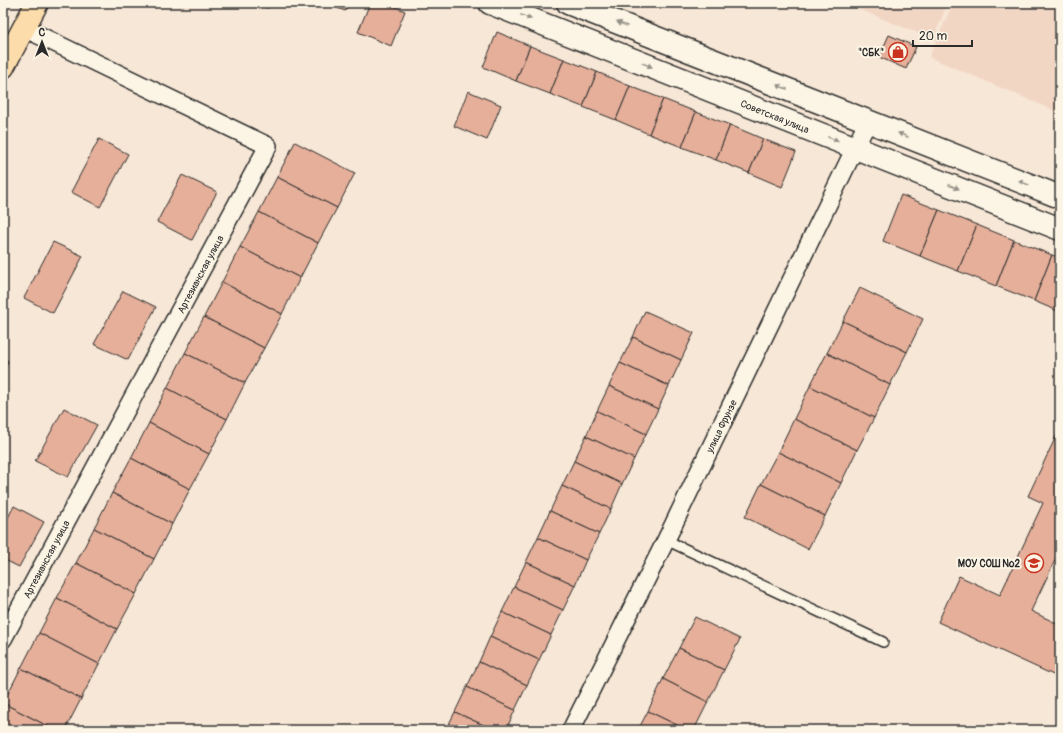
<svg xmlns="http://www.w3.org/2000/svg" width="1063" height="733" viewBox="0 0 1063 733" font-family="Pangolin,sans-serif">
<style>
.built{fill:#f2d6c4}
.building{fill:#e5af9a;stroke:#2b2b2b}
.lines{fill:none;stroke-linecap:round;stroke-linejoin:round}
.lane-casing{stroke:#2b2b2b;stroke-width:12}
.street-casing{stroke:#2b2b2b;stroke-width:20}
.secondary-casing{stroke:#2b2b2b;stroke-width:25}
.highway-casing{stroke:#2b2b2b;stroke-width:25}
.lane{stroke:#fcf5e5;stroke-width:9}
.street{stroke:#fcf5e5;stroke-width:17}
.secondary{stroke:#fcf5e5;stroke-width:22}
.highway{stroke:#fddcac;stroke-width:22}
.oneway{fill:#949088}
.labels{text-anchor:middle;stroke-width:4;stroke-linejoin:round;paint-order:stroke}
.poi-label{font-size:10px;font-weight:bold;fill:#2b2b2b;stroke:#fcf5e5;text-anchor:end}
.street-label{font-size:10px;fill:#2b2b2b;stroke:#fcf5e5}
</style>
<rect width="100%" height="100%" fill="#f7e7d6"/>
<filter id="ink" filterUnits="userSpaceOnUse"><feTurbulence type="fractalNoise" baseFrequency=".025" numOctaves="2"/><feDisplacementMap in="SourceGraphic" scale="8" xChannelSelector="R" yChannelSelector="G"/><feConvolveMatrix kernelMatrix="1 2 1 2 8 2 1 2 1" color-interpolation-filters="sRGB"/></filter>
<g filter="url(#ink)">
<!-- built -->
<g class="built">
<polygon points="843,3 948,3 933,39"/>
<polygon points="953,3 1060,3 1060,113 929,57"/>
</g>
<!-- building -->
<g class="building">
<polygon points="253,3 270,3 268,8"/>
<polygon points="325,3 349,3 345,11"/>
<polygon points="370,3 386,3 405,11 391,46 358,32"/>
<polygon points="497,32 530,46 516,81 483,67"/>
<polygon points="889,35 916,47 906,69 879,57"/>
<polygon points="530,46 564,59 550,94 516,81"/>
<polygon points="564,59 597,72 583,107 550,94"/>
<polygon points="597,72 630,86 616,120 583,107"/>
<polygon points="630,86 663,99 649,134 616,120"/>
<polygon points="468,91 501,105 487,140 454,126"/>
<polygon points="663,99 696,112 682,147 649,134"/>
<polygon points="696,112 730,125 716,160 682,147"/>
<polygon points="730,125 763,139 749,173 716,160"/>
<polygon points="99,139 128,154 100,207 71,192"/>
<polygon points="763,139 796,152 782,187 749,173"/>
<polygon points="295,142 355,173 337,208 277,177"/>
<polygon points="182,175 217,192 192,240 157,222"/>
<polygon points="277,177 337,208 318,243 259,212"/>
<polygon points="901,195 939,210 920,256 883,241"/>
<polygon points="939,210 977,225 958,271 920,256"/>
<polygon points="259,212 318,243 300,278 240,247"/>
<polygon points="977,225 1014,240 996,286 958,271"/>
<polygon points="1014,240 1052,255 1034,301 996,286"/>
<polygon points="53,242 83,256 53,313 24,298"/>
<polygon points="240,247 300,278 282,314 222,282"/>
<polygon points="1052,255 1060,258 1060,312 1034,301"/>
<polygon points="222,282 282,314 264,348 204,317"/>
<polygon points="860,288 923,319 907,352 843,321"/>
<polygon points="123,291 156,307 128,360 94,344"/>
<polygon points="645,311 694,333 681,360 633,337"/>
<polygon points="204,317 264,348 245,383 185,353"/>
<polygon points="843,321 907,352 890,385 827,353"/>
<polygon points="633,337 681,360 669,386 620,363"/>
<polygon points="185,353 245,383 227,419 167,388"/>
<polygon points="827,353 890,385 874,418 810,386"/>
<polygon points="3,359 8,361 3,372"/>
<polygon points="620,363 669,386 658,409 609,386"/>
<polygon points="609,386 658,409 646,434 597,411"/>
<polygon points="810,386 874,418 857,450 794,419"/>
<polygon points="167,388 227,419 209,454 149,423"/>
<polygon points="64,408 97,425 68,477 35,461"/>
<polygon points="597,411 646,434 634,459 586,436"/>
<polygon points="794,419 857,450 841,483 778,452"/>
<polygon points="149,423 209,454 190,489 131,458"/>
<polygon points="1060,428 1060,550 1031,611 1060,625 1060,678 938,622 959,576 1000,595 1043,503 1028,496"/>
<polygon points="586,436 634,459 622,484 574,461"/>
<polygon points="778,452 841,483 825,516 761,484"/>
<polygon points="131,458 190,489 172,524 112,493"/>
<polygon points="574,461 622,484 611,509 562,486"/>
<polygon points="761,484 825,516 808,549 745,517"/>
<polygon points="562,486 611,509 599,534 550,511"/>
<polygon points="112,493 172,524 154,559 94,528"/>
<polygon points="14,506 44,522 19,567 3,559 3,527"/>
<polygon points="550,511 599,534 586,560 538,537"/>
<polygon points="94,528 154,559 136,594 76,563"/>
<polygon points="538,537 586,560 575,585 526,562"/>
<polygon points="526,562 575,585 563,610 514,587"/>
<polygon points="76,563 136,594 117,629 57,598"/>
<polygon points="514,587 563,610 551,635 502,612"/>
<polygon points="57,598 117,629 99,664 39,633"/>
<polygon points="502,612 551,635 539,660 490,637"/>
<polygon points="695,617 740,639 724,670 679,648"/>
<polygon points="39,633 99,664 81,699 21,668"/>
<polygon points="490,637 539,660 527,685 479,662"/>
<polygon points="679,648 724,670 708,702 663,679"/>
<polygon points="479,662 527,685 515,710 467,687"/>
<polygon points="21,668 81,699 65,730 55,730 3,703"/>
<polygon points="663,679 708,702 694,730 687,730 648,711"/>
<polygon points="467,687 515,710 506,730 494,730 455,712"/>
<polygon points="3,703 55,730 3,730"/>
<polygon points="648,711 687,730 638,730"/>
<polygon points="455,712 494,730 446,730"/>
</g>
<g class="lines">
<!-- lane casing -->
<g class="lane-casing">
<polyline id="lane" points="666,540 883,642"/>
</g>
<!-- street casing -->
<g class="street-casing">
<g id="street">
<polyline points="3,639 268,146 24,28"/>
<polyline points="571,730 666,540 868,121"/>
</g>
</g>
<!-- secondary casing -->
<g class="secondary-casing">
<g id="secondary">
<polyline points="490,3 1060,229"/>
<polyline points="568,3 1060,197"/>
</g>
</g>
<!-- highway casing -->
<g class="highway-casing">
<polyline id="highway" points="3,67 37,3"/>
</g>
<!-- lane -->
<use href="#lane" class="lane"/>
<!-- street -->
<use href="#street" class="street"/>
<!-- secondary -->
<use href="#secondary" class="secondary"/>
<!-- highway -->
<use href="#highway" class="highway"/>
</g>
<!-- one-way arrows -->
<defs><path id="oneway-solid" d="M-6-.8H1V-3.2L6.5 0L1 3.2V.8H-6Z"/></defs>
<g class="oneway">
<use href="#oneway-solid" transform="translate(526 17) rotate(22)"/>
<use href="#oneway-solid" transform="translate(622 24) rotate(-158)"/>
<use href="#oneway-solid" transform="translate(647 65) rotate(22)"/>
<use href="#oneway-solid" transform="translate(782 87) rotate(-158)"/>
<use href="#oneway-solid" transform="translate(903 135) rotate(-158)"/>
<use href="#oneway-solid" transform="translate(833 139) rotate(21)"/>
<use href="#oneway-solid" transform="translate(1024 183) rotate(-158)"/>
<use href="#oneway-solid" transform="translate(954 187) rotate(21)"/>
</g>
</g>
<!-- icons -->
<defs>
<g id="shop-ring" transform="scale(1)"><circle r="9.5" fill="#fcf5e5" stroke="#c8321e" stroke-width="1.5"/><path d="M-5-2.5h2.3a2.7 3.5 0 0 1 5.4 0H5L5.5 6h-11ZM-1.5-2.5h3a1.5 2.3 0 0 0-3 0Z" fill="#c8321e"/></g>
<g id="school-ring" transform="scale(1)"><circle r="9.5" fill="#fcf5e5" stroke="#c8321e" stroke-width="1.5"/><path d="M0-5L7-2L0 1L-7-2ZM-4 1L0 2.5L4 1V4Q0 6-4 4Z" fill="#c8321e"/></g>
</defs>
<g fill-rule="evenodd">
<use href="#shop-ring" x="898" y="52"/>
<use href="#school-ring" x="1034" y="563"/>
</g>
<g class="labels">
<!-- poi labels -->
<g class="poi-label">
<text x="884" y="56">"СБК"</text>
<text x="1020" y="567">МОУ СОШ №2</text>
</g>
<!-- street labels -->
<g class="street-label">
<text transform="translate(775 116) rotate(22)" y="4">Советская улица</text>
<text transform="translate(200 274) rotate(-62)" y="4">Артезианская улица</text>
<text transform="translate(721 426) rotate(-64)" y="4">улица Фрунзе</text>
<text transform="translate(46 559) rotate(-62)" y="4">Артезианская улица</text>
</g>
</g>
<!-- margin -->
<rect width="1063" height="733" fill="none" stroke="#fcf5e5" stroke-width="16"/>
<rect x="8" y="8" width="1047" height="717" fill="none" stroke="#2b2b2b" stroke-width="1.5" filter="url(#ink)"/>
<!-- north arrow -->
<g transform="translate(42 42)" stroke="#fcf5e5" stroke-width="3" paint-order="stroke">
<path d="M0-3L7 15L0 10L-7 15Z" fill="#2b2b2b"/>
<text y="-6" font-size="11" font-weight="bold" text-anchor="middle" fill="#2b2b2b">С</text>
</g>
<!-- scale -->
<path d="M913 40v6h59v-6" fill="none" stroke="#2b2b2b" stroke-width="2"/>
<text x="919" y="40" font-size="12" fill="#2b2b2b" stroke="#fcf5e5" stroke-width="3" paint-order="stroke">20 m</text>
</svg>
